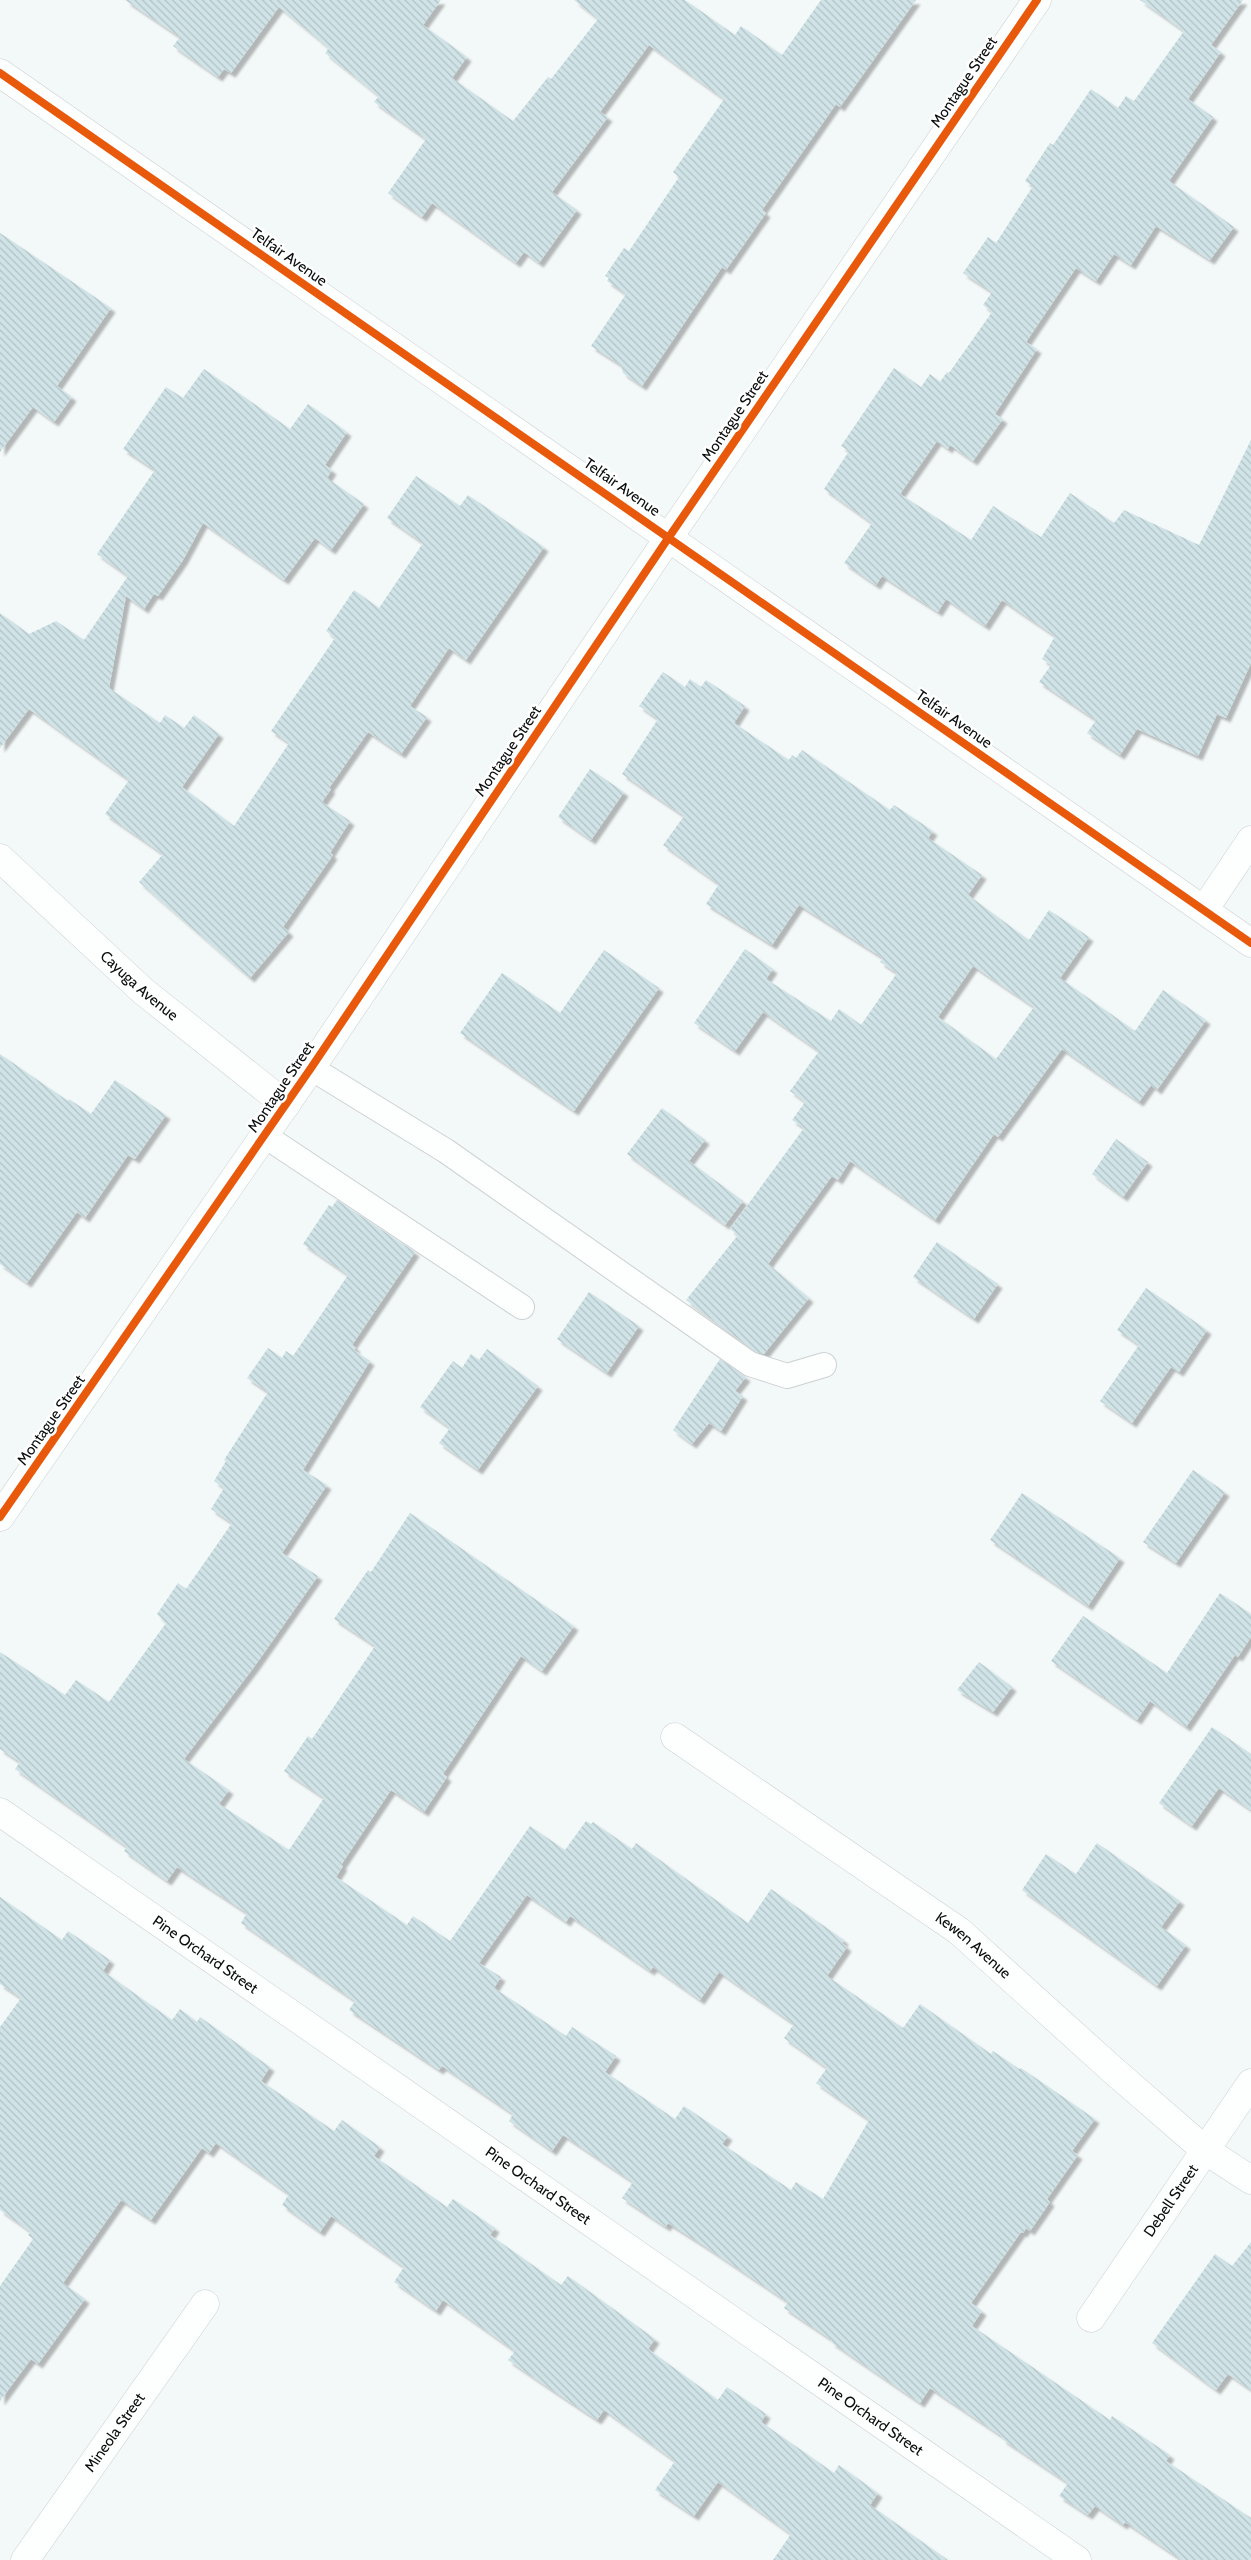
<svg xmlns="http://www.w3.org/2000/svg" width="1251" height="2560" viewBox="0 0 1251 2560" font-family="Cabin,sans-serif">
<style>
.building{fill:url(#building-back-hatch);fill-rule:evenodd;filter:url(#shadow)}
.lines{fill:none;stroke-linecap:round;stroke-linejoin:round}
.service-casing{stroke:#cdd1d2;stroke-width:26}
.minor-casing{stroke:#cdd1d2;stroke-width:29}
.service{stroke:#fdfefe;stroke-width:24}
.minor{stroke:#fdfefe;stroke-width:28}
.cycleway-casing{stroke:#fff;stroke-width:11}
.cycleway{stroke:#e8590c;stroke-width:8}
.labels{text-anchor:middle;stroke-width:5;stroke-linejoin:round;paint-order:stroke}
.street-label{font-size:15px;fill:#090c0c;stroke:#fff}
</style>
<defs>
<pattern id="building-back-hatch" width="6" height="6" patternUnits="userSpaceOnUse" patternTransform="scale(1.25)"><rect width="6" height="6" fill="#d0e4e8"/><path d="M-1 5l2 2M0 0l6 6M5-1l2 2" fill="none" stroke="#b1c2c6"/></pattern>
<filter id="shadow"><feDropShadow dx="4.5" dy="4.5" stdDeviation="1" flood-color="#0004"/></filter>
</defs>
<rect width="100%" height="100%" fill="#f3f8f8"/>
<!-- building -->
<g class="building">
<polygon points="125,0 441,0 423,25 467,57 452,78 513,121 548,77 551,79 598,19 574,0 685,0 735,35 741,26 782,55 821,0 916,0 840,107 836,104 762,210 766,213 726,270 722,267 642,386 623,373 621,365 591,346 626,294 607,281 609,278 605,276 624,248 629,251 679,177 673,172 724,99 649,45 600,112 608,117 552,192 577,210 539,263 524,252 516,263 432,203 422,217 388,193 426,139 374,102 379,96 325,53 329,48 279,7 231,73 224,69 218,77 173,46 180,37"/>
<polygon points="1140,0 1243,0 1211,45 1221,52 1188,99 1213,117 1169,181 1234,227 1210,260 1156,226 1131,265 1114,254 1096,281 1076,268 1026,342 1037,349 995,414 1003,419 973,461 950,445 948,449 937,441 900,494 971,540 993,506 1041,537 1070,493 1114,523 1124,510 1199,545 1251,440 1251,663 1226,718 1217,714 1198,756 1137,729 1120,755 1087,733 1096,720 1039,682 1051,665 1042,659 1055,636 1002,600 985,626 946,599 938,612 882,576 876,585 844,563 872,523 824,489 849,451 841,446 894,368 921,387 930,374 940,382 947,372 949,373 992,312 983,305 992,292 963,273 988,237 996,243 1033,186 1025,181 1050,143 1053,145 1091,89 1118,108 1126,96 1134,101 1184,31"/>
<polygon points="0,233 111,308 57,386 72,397 54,422 33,407 0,452"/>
<polygon points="204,369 290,429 308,404 347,432 325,465 332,470 327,478 364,504 331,550 315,538 284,580 203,523 183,560 158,596 154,594 144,609 126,596 109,688 160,723 165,715 184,728 194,715 219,734 182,787 234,826 289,743 271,731 335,638 326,631 354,590 379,608 423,543 387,518 416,476 460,506 468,495 544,547 466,660 449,648 410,706 427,717 401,754 368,732 329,788 331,789 322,802 350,821 330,853 333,855 283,927 289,932 250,978 139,882 163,854 105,814 129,780 29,709 0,748 0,613 29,634 56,621 84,640 128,576 97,554 155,470 123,449 166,387 183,398"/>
<path d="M 663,672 L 685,687 L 690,679 L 701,687 L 706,680 L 745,706 L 734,723 L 789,760 L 792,755 L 796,758 L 802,750 L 890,810 L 894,805 L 933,831 L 928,838 L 982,875 L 968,895 L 1029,940 L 1049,910 L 1089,937 L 1060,978 L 1135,1031 L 1163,990 L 1206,1020 L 1157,1090 L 1151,1085 L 1139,1102 L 1062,1049 L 998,1137 L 994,1134 L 935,1220 L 850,1161 L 838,1180 L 832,1176 L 768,1264 L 809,1298 L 764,1354 L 756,1352 L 686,1300 L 738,1235 L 730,1229 L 804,1128 L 792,1120 L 805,1102 L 790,1091 L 819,1051 L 763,1012 L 735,1051 L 694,1023 L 745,949 L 773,969 L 766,979 L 831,1021 L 839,1009 L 861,1025 L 897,973 L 880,962 L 883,958 L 799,905 L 772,945 L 706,904 L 719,884 L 663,845 L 684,816 L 622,774 L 658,719 L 639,706 ZM 973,966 L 1034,1007 L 996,1059 L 938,1017 Z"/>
<polygon points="590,769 624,792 591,840 558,817"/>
<polygon points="604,950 659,988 574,1111 460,1033 502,973 560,1013"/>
<polygon points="0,1054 68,1101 69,1099 91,1114 115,1080 166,1115 135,1159 128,1155 85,1218 77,1212 27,1283 0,1264"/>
<polygon points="662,1108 705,1140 689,1161 743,1201 725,1225 627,1154"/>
<polygon points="1116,1139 1148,1162 1123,1197 1092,1174"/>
<path d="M 337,1200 L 415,1252 L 352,1345 L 356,1348 L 354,1350 L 370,1361 L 303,1470 L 327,1485 L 282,1553 L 318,1576 L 254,1667 L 184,1759 L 229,1790 L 219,1804 L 289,1850 L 324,1798 L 284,1771 L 308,1736 L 312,1739 L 375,1646 L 334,1619 L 368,1570 L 371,1572 L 410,1513 L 574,1626 L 542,1671 L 521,1656 L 443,1774 L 447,1777 L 424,1812 L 391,1790 L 341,1865 L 343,1866 L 336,1877 L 407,1925 L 413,1916 L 450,1941 L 530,1826 L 565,1850 L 586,1821 L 591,1824 L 593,1822 L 632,1849 L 636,1843 L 748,1923 L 771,1889 L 844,1940 L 842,1943 L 847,1947 L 827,1976 L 903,2028 L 920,2004 L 991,2054 L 993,2051 L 1019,2069 L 1021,2068 L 1095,2119 L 1072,2151 L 1078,2155 L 1047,2199 L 1050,2202 L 1030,2231 L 1026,2228 L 1023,2233 L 1021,2232 L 971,2303 L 982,2311 L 972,2326 L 1110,2420 L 1112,2416 L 1170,2455 L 1166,2461 L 1251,2518 L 1251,2560 L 1182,2560 L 1125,2522 L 1123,2525 L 1095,2506 L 1088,2515 L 1059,2496 L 1068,2483 L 1002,2439 L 1003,2437 L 930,2388 L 920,2403 L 831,2342 L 832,2340 L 784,2308 L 788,2302 L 703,2245 L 668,2223 L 666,2227 L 622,2198 L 633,2182 L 563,2135 L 552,2151 L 509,2121 L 513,2114 L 442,2066 L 439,2070 L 349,2010 L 355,2001 L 241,1923 L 247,1913 L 177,1867 L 167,1881 L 124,1851 L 127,1847 L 15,1769 L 20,1762 L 0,1749 L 0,1652 L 65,1695 L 76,1680 L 109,1702 L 166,1623 L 157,1614 L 178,1583 L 186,1589 L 232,1523 L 211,1509 L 224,1488 L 214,1481 L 226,1461 L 224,1460 L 268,1392 L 247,1378 L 268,1348 L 282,1358 L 286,1351 L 293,1356 L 348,1275 L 303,1244 L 329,1205 L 332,1207 ZM 527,1895 L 566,1922 L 570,1916 L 650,1971 L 653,1967 L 700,2000 L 719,1972 L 794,2024 L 784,2038 L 827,2068 L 816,2083 L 869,2120 L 823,2199 L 796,2182 L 791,2190 L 722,2144 L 728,2136 L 684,2106 L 675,2119 L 605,2072 L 616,2056 L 572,2027 L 566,2036 L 494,1988 L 501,1977 L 479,1963 Z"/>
<polygon points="937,1242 998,1284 974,1319 913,1277"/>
<polygon points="1146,1288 1207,1330 1179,1372 1171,1367 1132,1423 1100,1401 1139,1345 1117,1330"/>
<polygon points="589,1292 639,1326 607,1373 557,1339"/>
<polygon points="487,1349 538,1386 478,1470 439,1443 450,1428 420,1407 453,1361 462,1368 471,1354 479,1360"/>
<polygon points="720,1359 746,1377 735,1391 743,1396 721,1431 709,1423 692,1444 673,1430"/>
<polygon points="1193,1470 1225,1492 1176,1563 1143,1542"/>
<polygon points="1022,1493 1120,1558 1088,1606 990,1540"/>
<polygon points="1220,1593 1251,1614 1251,1637 1238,1657 1235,1655 1186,1727 1150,1701 1137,1720 1051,1661 1083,1616 1167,1673"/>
<polygon points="979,1662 1012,1687 993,1712 957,1690"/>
<polygon points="1212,1727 1251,1754 1251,1810 1219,1788 1192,1826 1159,1803"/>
<polygon points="1097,1843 1180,1901 1161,1927 1186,1945 1157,1986 1022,1890 1046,1854 1076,1874"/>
<polygon points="0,1897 62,1940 68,1931 110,1960 103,1971 172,2020 180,2009 197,2022 200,2017 270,2067 261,2081 334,2131 342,2120 380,2147 374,2156 447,2207 453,2199 495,2228 490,2235 561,2285 568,2276 655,2339 648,2349 718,2400 727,2387 766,2414 761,2422 834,2473 839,2465 878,2493 870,2505 948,2560 773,2560 791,2534 718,2482 694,2516 655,2490 675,2461 604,2410 597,2420 549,2388 508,2360 515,2351 443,2300 436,2311 394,2282 404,2267 331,2216 320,2232 282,2205 289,2194 216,2143 209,2153 202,2148 151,2220 121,2200 63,2283 85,2299 38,2364 31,2359 0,2401 0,2286 33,2239 28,2235 31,2232 0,2210 0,2027 21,1998 0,1984"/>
<polygon points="1251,2242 1251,2390 1228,2374 1216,2390 1152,2343 1215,2254 1232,2266"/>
</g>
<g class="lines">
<!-- service casing -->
<g class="service-casing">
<g id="service">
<polyline points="311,1068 446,1151 750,1364 787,1376 824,1365"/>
<polyline points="265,1136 522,1307"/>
</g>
</g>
<!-- minor casing -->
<g class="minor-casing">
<g id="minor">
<polyline points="0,73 1251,943"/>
<path id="s1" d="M 0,858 L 143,991 L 286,1105"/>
<polyline points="1204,910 1251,840"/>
<polyline points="0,1517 311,1068 669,537 1037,0"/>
<path id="s2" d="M 675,1737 L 959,1931 L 1115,2072 L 1205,2150 L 1251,2180"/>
<path id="s3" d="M 0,1812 L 1077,2560"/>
<path id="s4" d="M 1091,2318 L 1251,2083"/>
<path id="s5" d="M 25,2560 L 205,2304"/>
</g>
</g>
<!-- service -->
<use href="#service" class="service"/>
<!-- minor -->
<use href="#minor" class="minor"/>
<!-- cycleway casing -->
<g class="cycleway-casing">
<g id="cycleway">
<polyline points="0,73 1251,943"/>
<polyline points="0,1517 311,1068 669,537 1037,0"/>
</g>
</g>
<!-- cycleway -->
<use href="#cycleway" class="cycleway"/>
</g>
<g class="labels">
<!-- street labels -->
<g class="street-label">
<text transform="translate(964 82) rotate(-56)" y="5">Montague Street</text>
<text transform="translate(289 257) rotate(35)" y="5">Telfair Avenue</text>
<text transform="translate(735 416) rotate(-56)" y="5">Montague Street</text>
<text transform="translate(622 487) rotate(35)" y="5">Telfair Avenue</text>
<text transform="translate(954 719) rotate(35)" y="5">Telfair Avenue</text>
<text transform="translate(508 751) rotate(-56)" y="5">Montague Street</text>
<text dy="5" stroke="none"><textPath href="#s1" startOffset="189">Cayuga Avenue</textPath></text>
<text transform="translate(281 1087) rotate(-56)" y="5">Montague Street</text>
<text transform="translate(51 1420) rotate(-55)" y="5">Montague Street</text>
<text dy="5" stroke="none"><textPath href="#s2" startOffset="364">Kewen Avenue</textPath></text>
<text dy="5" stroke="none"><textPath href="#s3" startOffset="250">Pine Orchard Street</textPath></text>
<text dy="5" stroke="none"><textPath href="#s3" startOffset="655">Pine Orchard Street</textPath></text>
<text dy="5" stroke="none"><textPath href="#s4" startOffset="142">Debell Street</textPath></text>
<text dy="5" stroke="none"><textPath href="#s3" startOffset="1060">Pine Orchard Street</textPath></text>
<text dy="5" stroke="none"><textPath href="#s5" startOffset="156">Mineola Street</textPath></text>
</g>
</g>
</svg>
